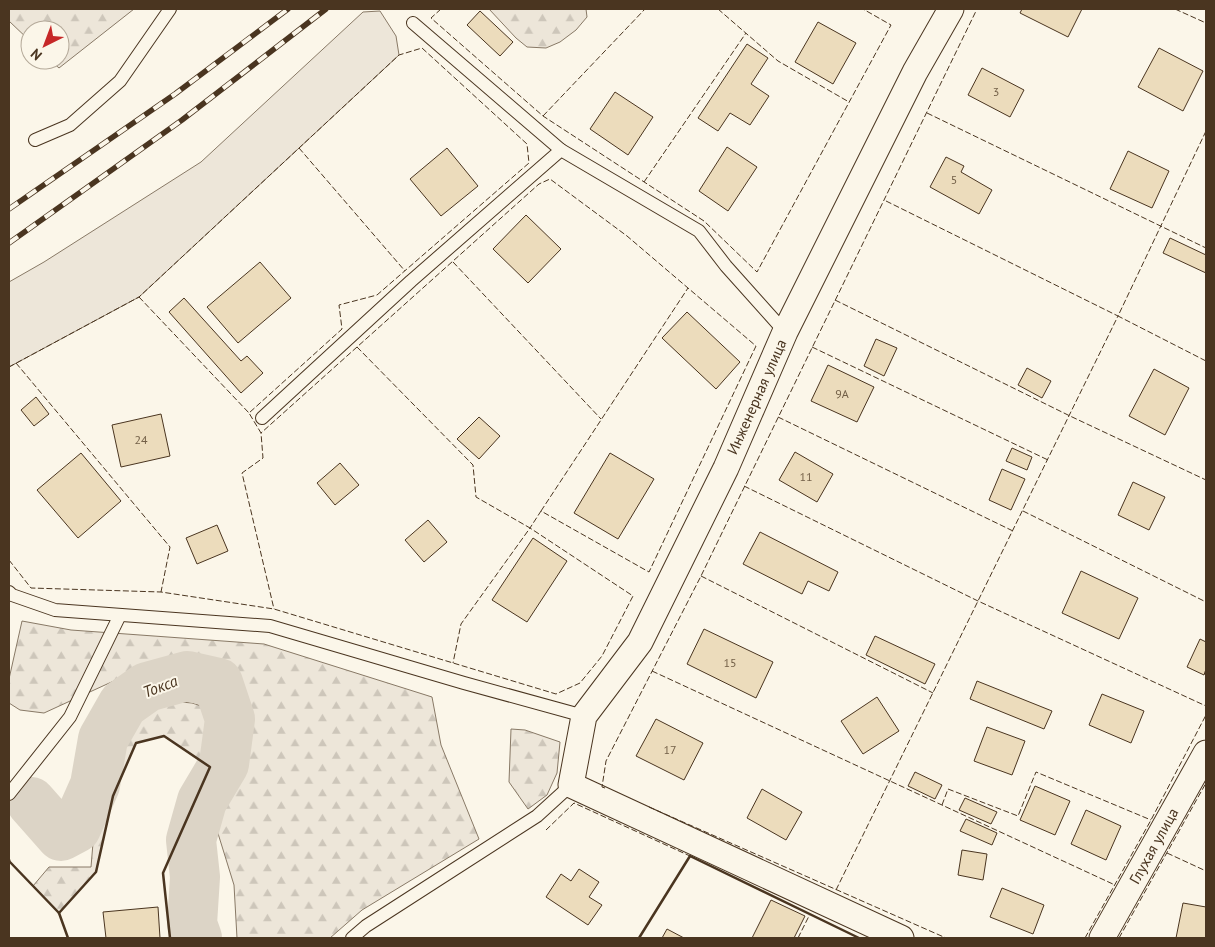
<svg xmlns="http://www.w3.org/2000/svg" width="1215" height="947" viewBox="0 0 1215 947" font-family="'PT Sans',sans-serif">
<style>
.green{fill:#ede6d9;stroke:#887966}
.forest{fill:url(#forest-firs);stroke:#887966}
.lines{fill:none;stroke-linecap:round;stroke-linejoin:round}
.river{stroke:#dcd4c6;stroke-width:50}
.building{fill:#ecdcbc;stroke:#4a3520}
.service-casing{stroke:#4a3520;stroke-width:14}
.minor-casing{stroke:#4a3520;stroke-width:27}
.service{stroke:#fbf6e9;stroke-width:12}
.minor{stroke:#fbf6e9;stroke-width:25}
.rail-casing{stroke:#4a3520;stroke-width:5.5}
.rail{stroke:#fbf6e9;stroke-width:4;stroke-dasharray:11;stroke-linecap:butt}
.fence{stroke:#4a3520;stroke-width:1;stroke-dasharray:6 2.5;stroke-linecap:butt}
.wall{stroke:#4a3520;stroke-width:2.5}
.labels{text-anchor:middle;stroke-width:4;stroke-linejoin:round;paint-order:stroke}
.number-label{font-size:12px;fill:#725f47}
.street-label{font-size:15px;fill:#4a3520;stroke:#fbf6e9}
.water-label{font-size:16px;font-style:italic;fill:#4a3520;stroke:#fbf6e9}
</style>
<defs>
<pattern id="forest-firs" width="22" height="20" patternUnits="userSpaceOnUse" patternTransform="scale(1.25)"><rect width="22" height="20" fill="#ede6d9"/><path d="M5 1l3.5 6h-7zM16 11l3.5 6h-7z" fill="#cdc6ba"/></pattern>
</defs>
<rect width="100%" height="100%" fill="#fbf6e9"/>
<!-- green -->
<polygon class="green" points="380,11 396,36 399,55 139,297 9,367 9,282 44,262 201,162 363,12"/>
<!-- forest -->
<g class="forest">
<polygon points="9,9 134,9 59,68 50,60 60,60 60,30 30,30 30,41 9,21"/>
<polygon points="489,9 586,9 587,17 576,30 560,42 546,48 527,47 516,38"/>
<polygon points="22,621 71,630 264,644 432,697 441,745 479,839 362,910 330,938 237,938 234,885 216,827 236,771 237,718 225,679 189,669 142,668 44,713 20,710 9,703 9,679"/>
<polygon points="170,701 192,703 211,709 222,728 210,767 164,736 136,743 113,796 96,872 59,913 33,886 49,867 91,867 95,819 113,765 120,732 131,719 145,708"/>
<polygon points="511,729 525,730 560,742 557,773 547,795 528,809 509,782"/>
</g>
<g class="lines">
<!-- river -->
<polyline class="river" points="31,802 61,836 76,828 95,785 103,739 123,704 147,687 187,676 218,683 230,719 224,764 202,801 191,840 195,877 192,924 197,938"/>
</g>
<!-- building -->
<g class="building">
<polygon points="1022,9 1082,9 1068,37 1020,13"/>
<polygon points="480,11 513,42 500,56 467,25"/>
<polygon points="818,22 856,43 833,84 795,62"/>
<polygon points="747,44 768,58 751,84 769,96 750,125 730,113 718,131 698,118"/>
<polygon points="1159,48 1203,71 1183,111 1138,87"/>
<polygon points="982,68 1024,90 1010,117 968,95"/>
<polygon points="615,92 653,117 628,155 590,129"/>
<polygon points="727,147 757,167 728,211 699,191"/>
<polygon points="447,148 478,186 441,216 410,179"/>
<polygon points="1128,151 1169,171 1152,208 1110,189"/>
<polygon points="946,157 964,166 961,172 992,190 979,214 930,187"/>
<polygon points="526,215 561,249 528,283 493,249"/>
<polygon points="1170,238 1206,255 1206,273 1163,253"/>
<polygon points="260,262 291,298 238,343 207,307"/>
<polygon points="184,298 241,361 247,356 263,373 241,393 169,312"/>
<polygon points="687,312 740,362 716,389 662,338"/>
<polygon points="876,339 897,348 884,376 864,366"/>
<polygon points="828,365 874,387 857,422 811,401"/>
<polygon points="1027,368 1051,381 1042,398 1018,385"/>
<polygon points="1154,369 1189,388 1165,435 1129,416"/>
<polygon points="36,397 49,414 34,426 21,410"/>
<polygon points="161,414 170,456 121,467 112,425"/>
<polygon points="479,417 500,436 479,459 457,439"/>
<polygon points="1012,448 1032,457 1027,470 1006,461"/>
<polygon points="795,452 833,474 817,502 779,480"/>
<polygon points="81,453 121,501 78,538 37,490"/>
<polygon points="610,453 654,479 618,539 574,513"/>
<polygon points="340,463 359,485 335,505 317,483"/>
<polygon points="1002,469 1025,479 1011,510 989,500"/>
<polygon points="1133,482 1165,497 1149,530 1118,515"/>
<polygon points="428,520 447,542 424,562 405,540"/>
<polygon points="217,525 228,551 197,564 186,538"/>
<polygon points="760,532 838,572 829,591 808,581 802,594 743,564"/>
<polygon points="533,538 567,561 527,622 492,600"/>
<polygon points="1081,571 1138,598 1119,639 1062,613"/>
<polygon points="704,629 773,662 756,698 687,664"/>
<polygon points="875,636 935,664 925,684 866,655"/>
<polygon points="1200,639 1206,642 1206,669 1204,675 1187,667"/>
<polygon points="977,681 1052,711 1044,729 970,699"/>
<polygon points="1102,694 1144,711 1131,743 1089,725"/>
<polygon points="877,697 899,731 863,754 841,721"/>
<polygon points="656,719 703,743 684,780 636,756"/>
<polygon points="987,727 1025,741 1012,775 974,761"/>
<polygon points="915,772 942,785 935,799 908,786"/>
<polygon points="1035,786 1070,801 1055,835 1020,820"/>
<polygon points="762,789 802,812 786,840 747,818"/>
<polygon points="965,798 997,812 991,824 959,810"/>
<polygon points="1086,810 1121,826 1106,860 1071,844"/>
<polygon points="966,819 997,833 992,845 960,831"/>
<polygon points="962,850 987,854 983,880 958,875"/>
<polygon points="579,869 599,882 589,897 602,905 588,925 546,897 561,874 571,881"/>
<polygon points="1002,888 1044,905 1033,934 990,917"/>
<polygon points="771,900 805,916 794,938 752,938"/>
<polygon points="1183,903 1206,907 1206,938 1176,938"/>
<polygon points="158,907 160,938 106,938 103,912"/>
<polygon points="667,929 684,938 662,938"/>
</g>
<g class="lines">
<!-- service casing -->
<g class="service-casing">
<g id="service">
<polyline points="413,23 561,150"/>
<polyline points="35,140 70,125 120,81 170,9"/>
<polyline points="262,418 411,281 561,150 699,231 726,266 785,332"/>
<polyline points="9,592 12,595 55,610 270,626 464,683 584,716"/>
<polyline points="9,794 70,717 120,615"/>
<polyline points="352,938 366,926 537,816 571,785"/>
</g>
</g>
<!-- minor casing -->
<g class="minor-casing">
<g id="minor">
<polyline points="901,938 571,785 584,716 640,642 726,468 785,332 915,72 951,9"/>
<polyline points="1102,938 1206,753"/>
</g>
</g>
<!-- service -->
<use href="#service" class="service"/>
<!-- minor -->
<use href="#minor" class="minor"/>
<!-- rail casing -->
<g class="rail-casing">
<g id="rail">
<polyline points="9,209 175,94 288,9"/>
<polyline points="9,243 182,120 326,9"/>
</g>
</g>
<!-- rail -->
<use href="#rail" class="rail"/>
<!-- fence -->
<g class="fence">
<polyline points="441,9 431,18 543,116 704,221 757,272 891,25 863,9"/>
<polyline points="718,9 778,61 849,102"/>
<polyline points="1175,9 1206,23"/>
<polyline points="927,113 1206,248"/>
<polyline points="543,116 645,9"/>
<polyline points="1206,131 1118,316 1206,361"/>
<polyline points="299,148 405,271"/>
<polyline points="644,182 746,33"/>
<polyline points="453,262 601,419"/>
<polyline points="139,297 249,413"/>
<polyline points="835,300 1070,416 1206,480"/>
<polyline points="357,347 473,465 476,497 530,528 461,624 453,663"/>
<polyline points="812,347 1048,460"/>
<polyline points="16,363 170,547 161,592"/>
<polyline points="9,367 139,297 399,55 422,48 527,144 529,163 377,295 339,305 342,329 249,413 261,433 263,458 242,473 274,609"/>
<polyline points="778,417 1013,531"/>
<polyline points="744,486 978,601 1206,706"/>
<polyline points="541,511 688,288"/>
<polyline points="1023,511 1206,602"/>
<polyline points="9,560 31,588 161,592 274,609 556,694 580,683 602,656 633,596 530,528 541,511 649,572 756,346 627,236 550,179 539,184 261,433"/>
<polyline points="701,576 933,693"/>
<polyline points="652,671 1115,885"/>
<polyline points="605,788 602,787 606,761 701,576 977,9"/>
<polyline points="942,805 948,789 1018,816 1036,772 1151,820"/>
<polyline points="649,807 946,938"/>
<polyline points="546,830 574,803 690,856"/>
<polyline points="1167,853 1206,871"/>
<polyline points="9,856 10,861"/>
<polyline points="836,890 1118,316 884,200"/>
<polyline points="372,938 373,938"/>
<polyline points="798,938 810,914"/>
<polyline points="1085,938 1151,820 1206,715"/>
<polyline points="1119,938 1206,783"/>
</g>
<!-- wall -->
<g class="wall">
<polyline points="9,861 59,913 68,938"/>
<polyline points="59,913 96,872 113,796 136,743 164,736 210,767 163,873 170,938"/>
<polyline points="639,938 690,856 859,938"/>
</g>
</g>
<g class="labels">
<!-- number labels -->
<g class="number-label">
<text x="996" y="96">3</text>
<text x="954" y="184">5</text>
<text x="842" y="398">9А</text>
<text x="141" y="444">24</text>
<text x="806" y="481">11</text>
<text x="730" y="667">15</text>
<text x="670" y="754">17</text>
</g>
<!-- street labels -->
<g class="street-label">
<text transform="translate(757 397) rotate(-66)" y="5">Инженерная улица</text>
<text transform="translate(1154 846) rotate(-61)" y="5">Глухая улица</text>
</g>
<!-- water labels -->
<g class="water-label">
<text transform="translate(160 686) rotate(-21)" y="6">Токса</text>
</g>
</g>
<!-- border -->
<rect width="1215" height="947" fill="none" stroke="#4a3520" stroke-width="20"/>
<!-- north arrow -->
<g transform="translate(45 45) rotate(222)"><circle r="24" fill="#fbf6e9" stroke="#b4a999"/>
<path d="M0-4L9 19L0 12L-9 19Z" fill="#c62828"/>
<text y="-8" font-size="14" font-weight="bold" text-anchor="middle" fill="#4a3520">N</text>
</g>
</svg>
